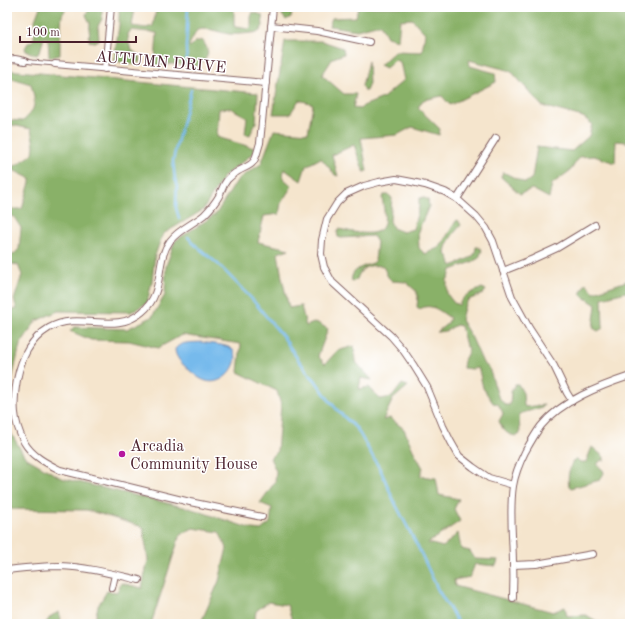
<svg xmlns="http://www.w3.org/2000/svg" width="637" height="631" viewBox="0 0 637 631" font-family="'Old Standard TT',serif">
<style>
.forest{fill:#89b167;stroke:#6a6849}
.water{fill:#76baec;stroke:#606c8c}
.lines{fill:none;stroke-linecap:round;stroke-linejoin:round}
.stream{stroke:#76baec;stroke-width:2.5}
.service-casing{stroke:#866464;stroke-width:5}
.minor-casing{stroke:#866464;stroke-width:8}
.service{stroke:#fff;stroke-width:3}
.minor{stroke:#fff;stroke-width:6}
.poi-dot{fill:#b5179e;stroke:#fff;stroke-width:1.5}
.labels{text-anchor:middle;stroke-width:3;stroke-linejoin:round;paint-order:stroke}
.street-label{font-size:16px;fill:#4a1f2b;stroke:#fff}
.poi-label{font-size:16px;fill:#4a1f2b;stroke:#fff;text-anchor:start}
</style>
<rect width="100%" height="100%" fill="#fff"/>
<filter id="ink" filterUnits="userSpaceOnUse"><feTurbulence type="fractalNoise" baseFrequency=".025" numOctaves="2"/><feDisplacementMap in="SourceGraphic" scale="8" xChannelSelector="R" yChannelSelector="G"/><feConvolveMatrix kernelMatrix="1 2 1 2 8 2 1 2 1" color-interpolation-filters="sRGB"/></filter>
<filter id="wash" filterUnits="userSpaceOnUse"><feTurbulence type="fractalNoise" baseFrequency=".012" numOctaves="4" result="noise"/><feDisplacementMap in="SourceGraphic" scale="16" xChannelSelector="R" yChannelSelector="G"/><feGaussianBlur stdDeviation="0.9" result="paint"/><feColorMatrix in="noise" values="0 0 0 0 0 0 0 0 0 0 0 0 0 0 0 0 0 1.4 0 .05"/><feComposite in="paint" operator="in"/></filter>
<g filter="url(#wash)">
<rect width="100%" height="100%" fill="#f5e5cd"/>
<!-- forest -->
<g class="forest">
<polygon points="40,7 67,7 62,15 60,36 60,55 52,57 49,56 48,38 44,38 40,51 37,55 26,51 25,48 28,43 32,41 34,39 35,20"/>
<polygon points="90,7 102,7 102,19 98,26 99,40 94,42 89,41 90,23 86,15"/>
<path d="M 119,7 L 135,7 L 132,26 L 146,28 L 153,26 L 156,10 L 158,7 L 168,7 L 170,10 L 175,7 L 234,7 L 234,25 L 235,27 L 249,29 L 251,27 L 251,17 L 253,12 L 262,15 L 263,26 L 259,32 C 249,33 239,35 229,34 C 217,32 209,27 197,30 L 189,45 L 190,47 L 195,42 L 202,40 C 205,43 205,45 207,49 C 210,57 203,61 198,66 L 172,64 L 157,65 L 155,63 L 157,33 L 131,30 L 128,34 C 129,47 129,49 140,56 L 141,61 C 132,68 123,62 114,60 L 119,25 Z"/>
<polygon points="283,7 294,7 291,17 286,20 282,15"/>
<polygon points="358,7 630,7 630,147 627,142 616,141 615,163 594,156 579,157 571,170 552,184 549,198 532,189 520,194 501,177 503,172 525,183 532,178 537,147 572,151 589,136 592,124 583,117 542,106 511,71 469,60 470,66 495,73 496,82 450,105 442,96 423,100 418,108 440,129 439,135 412,127 397,135 361,138 367,171 364,172 354,145 332,155 338,176 335,175 321,158 306,166 301,181 284,169 283,178 292,186 281,203 279,214 264,216 258,242 289,249 278,253 282,278 289,308 301,306 306,326 316,322 328,329 318,356 325,364 337,351 354,346 355,361 372,380 361,378 359,389 369,387 380,399 392,397 402,384 408,386 393,399 383,420 390,418 404,429 413,450 423,468 420,476 436,478 439,495 459,499 454,509 460,521 428,543 443,547 458,533 461,549 470,551 475,559 498,560 496,566 475,564 470,577 454,580 455,586 553,612 565,607 567,616 586,615 602,624 292,624 291,617 287,605 268,602 256,611 254,624 202,624 202,620 219,581 227,548 219,532 193,528 180,535 151,624 94,624 98,606 107,591 117,592 121,583 142,588 148,560 143,527 87,510 7,509 7,426 25,457 61,478 192,509 252,529 261,530 270,523 272,508 260,503 275,482 276,471 270,458 277,451 281,405 277,391 238,372 241,344 182,335 158,348 129,341 91,340 70,331 74,327 127,329 152,317 165,295 166,266 175,241 216,214 238,179 261,164 274,130 308,133 313,104 299,100 290,114 273,114 285,41 322,41 343,48 344,54 333,58 322,75 344,94 356,94 353,108 360,109 363,106 383,98 404,80 400,62 395,60 386,68 380,65 395,51 422,52 425,33 412,19 400,20 398,40 387,37 380,24 357,30 329,26 332,18 356,17"/>
<polygon points="368,61 369,84 366,91 364,91 362,86"/>
<path d="M 7,70 L 258,93 L 256,122 L 250,135 L 245,134 L 247,117 L 230,108 L 219,109 L 217,137 L 254,148 L 254,153 L 224,176 L 203,210 L 163,234 L 155,255 L 152,281 L 147,303 L 131,312 L 58,311 L 36,321 L 20,345 L 13,375 L 7,418 L 7,327 L 10,320 L 7,318 L 7,311 L 17,309 L 14,300 L 22,275 L 18,265 L 7,263 L 7,253 L 13,255 L 19,249 L 21,228 L 14,217 L 7,215 L 7,209 L 22,209 L 31,179 L 13,170 L 7,169 L 7,167 L 15,166 L 33,154 L 34,145 L 31,129 L 7,124 L 7,120 L 23,121 C 38,108 35,101 31,84 L 7,77 Z"/>
<path d="M 384,195 L 389,195 L 392,198 L 390,221 L 393,228 L 403,232 L 413,229 L 419,207 L 419,199 L 423,197 L 428,200 L 429,206 L 418,231 L 419,248 L 425,254 L 440,247 L 456,221 L 458,220 L 461,225 C 454,233 446,242 445,253 L 448,256 L 452,266 L 472,257 L 475,253 L 476,247 L 478,247 L 482,250 L 479,258 L 472,262 L 451,270 L 450,275 L 447,280 L 447,294 L 454,303 L 459,305 C 463,294 472,293 482,288 L 486,290 L 483,294 L 468,300 L 464,307 L 461,320 L 472,338 L 483,363 L 489,368 L 498,396 L 505,405 L 510,405 L 511,392 L 515,384 L 518,384 L 523,393 L 524,405 L 525,407 L 544,405 L 543,407 L 519,414 L 520,434 L 517,436 C 506,435 503,430 499,421 L 503,414 L 502,411 L 498,404 L 493,403 L 483,388 L 479,370 L 478,368 L 472,369 L 463,368 L 464,360 L 469,350 L 468,347 L 466,346 L 461,326 L 456,325 L 446,331 L 437,332 L 448,323 L 450,318 C 441,312 431,302 420,309 L 417,307 L 418,296 L 416,291 L 406,282 L 392,281 L 388,277 L 383,266 C 370,265 362,265 357,279 L 352,282 C 349,270 364,266 373,263 L 375,261 L 377,242 L 373,236 L 341,238 L 338,237 L 337,231 L 339,229 C 349,231 374,238 382,228 C 387,222 383,204 382,197 Z"/>
<polygon points="630,280 630,291 602,298 603,328 598,331 593,328 596,305 580,294 586,283 594,292"/>
<path d="M 592,447 L 604,457 L 604,462 L 602,460 L 600,461 L 597,465 L 603,470 L 604,473 L 600,480 L 571,488 L 569,486 C 567,478 569,464 576,458 L 580,462 L 586,462 Z"/>
<polygon points="59,612 61,619 58,624 45,624 51,616"/>
</g>
<!-- water -->
<path class="water" d="M 202,342 C 209,344 226,344 232,349 C 244,359 225,387 206,381 C 199,379 194,374 188,369 C 182,364 175,357 175,349 C 181,341 192,343 202,342 Z"/>
<g class="lines">
<!-- stream -->
<g class="stream">
<polyline points="187,64 186,48 188,7"/>
<polyline points="179,218 176,208 177,183 175,179 173,161 176,147 191,90"/>
<polyline points="188,237 193,243 219,265 251,298 284,338 297,358 310,375 315,380 329,400 339,412 357,429 381,471 395,503 420,551 438,590 459,624"/>
</g>
</g>
</g>
<g filter="url(#ink)">
<g class="lines">
<!-- service casing -->
<g class="service-casing">
<polyline id="service" points="25,61 32,62 55,64"/>
</g>
<!-- minor casing -->
<g class="minor-casing">
<g id="minor">
<polyline points="271,26 317,31 369,42"/>
<polyline points="7,60 15,59 25,61"/>
<polyline points="55,64 266,83"/>
<polyline points="105,69 111,7"/>
<polyline points="457,199 496,138"/>
<polyline points="503,271 533,259 557,248 595,225"/>
<polyline points="513,485 489,478 473,467 459,456 451,442 443,426 427,387 414,366 403,350 391,336 332,282 324,267 321,254 322,240 327,219 337,203 346,194 364,186 379,182 396,179 412,182 425,185 445,192 457,199 476,216 486,228 493,241 512,297 529,328 554,366 567,393 572,401"/>
<path d="M 262,517 L 190,502 L 60,470 C 46,463 32,456 24,442 C 13,421 13,403 17,380 C 21,359 29,340 49,328 C 80,310 114,336 142,312 C 166,292 154,263 170,241 C 179,229 193,224 204,215 C 209,210 215,203 219,196 C 222,190 223,185 227,180 C 230,177 233,174 237,172 C 242,168 250,167 254,161 C 257,155 258,149 260,143 L 273,7"/>
<polyline points="513,565 536,564 593,554"/>
<path d="M 7,570 C 25,568 42,566 60,566 C 87,567 113,574 139,580"/>
<polyline points="112,588 115,575"/>
<path d="M 513,598 C 513,587 514,576 513,565 C 513,538 509,512 513,486 C 515,474 520,462 525,452 C 530,443 535,434 541,426 C 561,401 600,386 630,376"/>
</g>
</g>
<!-- service -->
<use href="#service" class="service"/>
<!-- minor -->
<use href="#minor" class="minor"/>
</g>
</g>
<!-- markers -->
<circle class="poi-dot" cx="122" cy="454" r="4"/>
<g class="labels">
<!-- street labels -->
<g class="street-label">
<text transform="translate(161 61) rotate(5)" y="6">AUTUMN DRIVE</text>
</g>
<!-- poi labels -->
<g class="poi-label">
<text x="130" y="451">Arcadia<tspan x="130" dy="18">Community House</tspan></text>
</g>
</g>
<!-- margin -->
<rect width="637" height="631" fill="none" stroke="#fff" stroke-width="24"/>
<!-- scale -->
<path d="M20 36v6h116v-6" fill="none" stroke="#4a1f2b" stroke-width="2"/>
<text x="26" y="36" font-size="12" fill="#4a1f2b" stroke="#ffffff" stroke-width="3" paint-order="stroke">100 m</text>
</svg>
